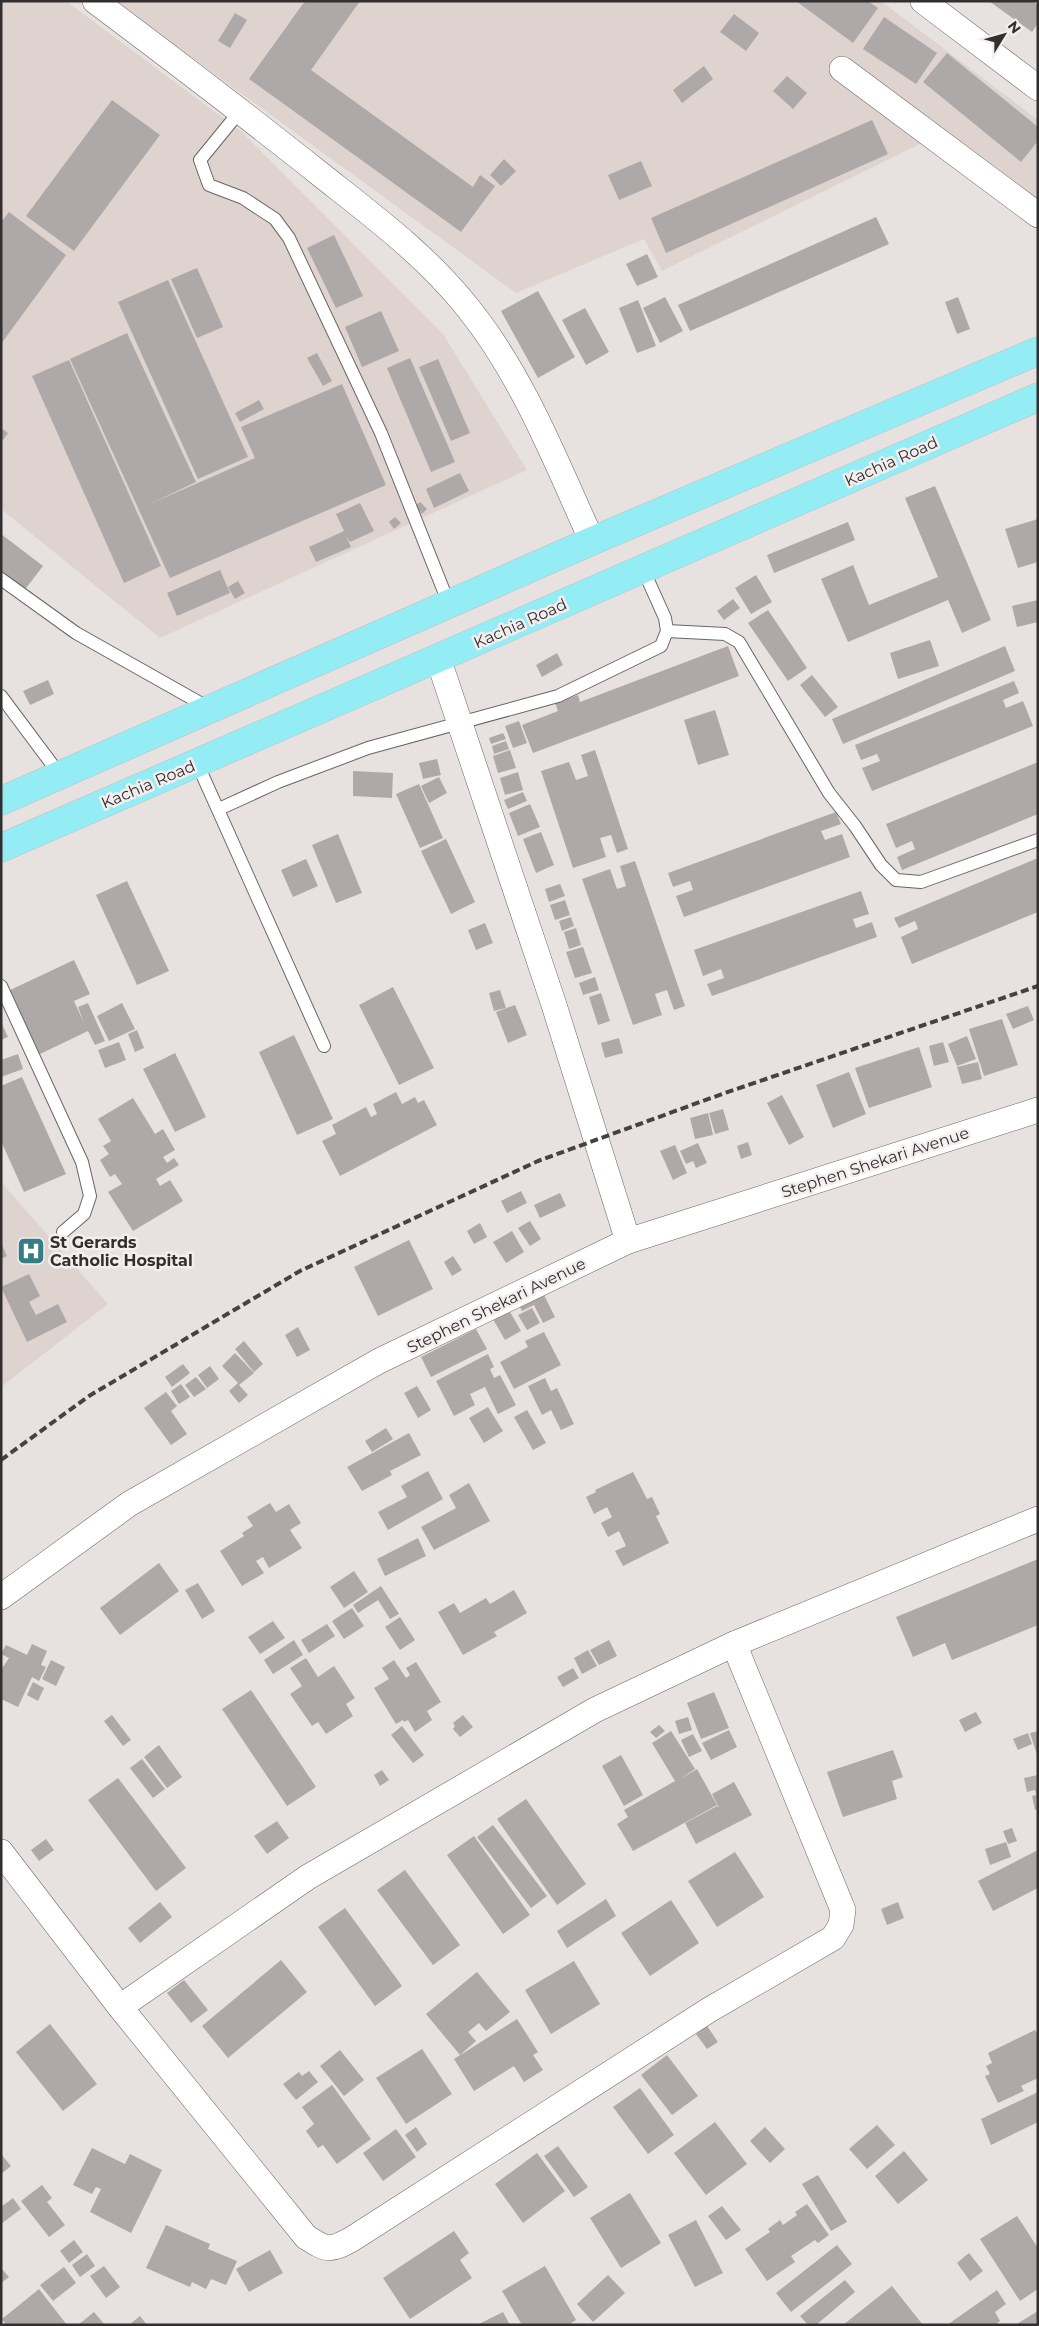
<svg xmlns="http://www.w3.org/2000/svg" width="1039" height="2326" viewBox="0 0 1039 2326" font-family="Montserrat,sans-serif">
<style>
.built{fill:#dfd3d0}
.building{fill:#aea9a8}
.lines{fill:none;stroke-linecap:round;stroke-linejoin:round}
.service-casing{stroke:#696564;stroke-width:14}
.minor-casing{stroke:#696564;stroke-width:26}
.primary-casing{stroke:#c1c1c1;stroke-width:29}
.service{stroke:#fff;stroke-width:12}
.minor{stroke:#fff;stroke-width:25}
.primary{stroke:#94ecf5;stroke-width:28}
.rail{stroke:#444242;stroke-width:4;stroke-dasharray:8 4;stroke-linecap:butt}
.labels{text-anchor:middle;stroke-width:5;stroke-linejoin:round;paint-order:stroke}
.street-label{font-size:16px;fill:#312f2f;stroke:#f4efee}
.poi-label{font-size:16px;font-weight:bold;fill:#312f2f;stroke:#f4efee;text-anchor:start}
</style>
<rect width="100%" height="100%" fill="#e7e2e0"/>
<!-- built -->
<g class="built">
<polygon points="1,1 66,1 242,132 443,334 527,470 160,638 1,509"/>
<polygon points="114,1 881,1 1038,120 1038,209 932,138 662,271 644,239 516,293"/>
<polygon points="1,1182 108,1304 1,1387"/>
</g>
<!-- building -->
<g class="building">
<polygon points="305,1 360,1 311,70 473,187 480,175 495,186 461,232 249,79"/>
<polygon points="796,1 868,1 878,8 853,43"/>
<polygon points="989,1 1032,1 1038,5 1038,23 1032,32"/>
<polygon points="235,13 247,20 230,48 218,41"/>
<polygon points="734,14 759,33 746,51 720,32"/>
<polygon points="884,17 937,53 916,84 863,49"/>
<polygon points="947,53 1038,127 1038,141 1021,162 923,82"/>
<polygon points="704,66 713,79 682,103 673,90"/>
<polygon points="787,76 807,93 793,109 773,91"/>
<polygon points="112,100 160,135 74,251 26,216"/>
<polygon points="872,120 888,154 666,253 651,218"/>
<polygon points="504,159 516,171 501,186 490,175"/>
<polygon points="641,161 652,186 619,200 608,175"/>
<polygon points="9,212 66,255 1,344 1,222"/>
<polygon points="876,217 889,244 690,331 678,305"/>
<polygon points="334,235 363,296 336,308 307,248"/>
<polygon points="647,254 658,277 637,286 626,264"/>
<polygon points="197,268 223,327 197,338 171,279"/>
<polygon points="168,280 248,457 198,479 118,302"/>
<polygon points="538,291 575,357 538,378 501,311"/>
<polygon points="665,297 683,331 660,343 643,308"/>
<polygon points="958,297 970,329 957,334 945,302"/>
<polygon points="638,300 656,346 637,353 619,308"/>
<polygon points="585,308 609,352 586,365 562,320"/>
<polygon points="381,311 399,351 362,367 345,327"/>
<polygon points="127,333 196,482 152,503 255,458 241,427 342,384 386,485 170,578 70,359"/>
<polygon points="317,353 332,381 323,386 307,358"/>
<polygon points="410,358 455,462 431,472 387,368"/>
<polygon points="438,359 470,433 451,441 419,367"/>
<polygon points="69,360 161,566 124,583 32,376"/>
<polygon points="259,400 264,409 240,422 235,413"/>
<polygon points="1,428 8,433 3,440 1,439"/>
<polygon points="460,473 469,491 434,508 426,489"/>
<polygon points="935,486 991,620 962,633 948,600 848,642 821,579 853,565 869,605 938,577 905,498"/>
<polygon points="420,502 427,509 422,514 415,506"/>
<polygon points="360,503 374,531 350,542 346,536 351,547 316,562 309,547 344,531 336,514"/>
<polygon points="395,517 401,523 394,529 389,522"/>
<polygon points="1038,519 1038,562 1018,568 1005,529"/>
<polygon points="848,522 855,540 774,573 767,555"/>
<polygon points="1,534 43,566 23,592 1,575"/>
<polygon points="220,570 230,593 177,616 167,593"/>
<polygon points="756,575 772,602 751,614 735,588"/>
<polygon points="238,581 245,593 235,599 228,587"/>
<polygon points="733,599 740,608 724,620 717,611"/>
<polygon points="1038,600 1038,622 1017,627 1012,606"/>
<polygon points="768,610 807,668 788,681 748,623"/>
<polygon points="930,640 939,666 898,679 890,653"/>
<polygon points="728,646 739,676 533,753 522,725 558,711 555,703 578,695 580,702"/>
<polygon points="1005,646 1015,671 843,744 832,719"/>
<polygon points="557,653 563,665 542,677 536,665"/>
<polygon points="812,675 838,707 825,717 800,685"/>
<polygon points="48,680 54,694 30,705 23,691"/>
<polygon points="1014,681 1019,693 1003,700 1006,708 1023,701 1033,726 872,791 862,768 880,761 877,754 861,760 855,745"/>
<polygon points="715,710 729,755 698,765 684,720"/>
<polygon points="519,721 527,743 513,748 505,726"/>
<polygon points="503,733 506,739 491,744 489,738"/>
<polygon points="506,741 509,749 494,754 492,746"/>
<polygon points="510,750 516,768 498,773 493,756"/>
<polygon points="595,750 628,849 617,853 611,835 600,838 606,857 573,868 541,771 569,762 576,780 588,776 581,755"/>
<polygon points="437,759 441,775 423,779 419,763"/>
<polygon points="1038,762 1038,814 902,870 897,857 915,849 912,841 896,848 886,824"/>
<polygon points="353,771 393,773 392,798 353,796"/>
<polygon points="518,772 523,790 505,795 500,778"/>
<polygon points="439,777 447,793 429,803 421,786"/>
<polygon points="419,784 443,838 420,848 396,794"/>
<polygon points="523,792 527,801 508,809 504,800"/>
<polygon points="530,804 540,827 518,836 509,813"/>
<polygon points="836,812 841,824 821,831 825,840 842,834 850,857 684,917 676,896 693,890 690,881 673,887 668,873"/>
<polygon points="541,832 554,865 536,873 523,839"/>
<polygon points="338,834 362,893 336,903 312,845"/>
<polygon points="446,839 475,902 451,914 421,851"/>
<polygon points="1038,858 1038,912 912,964 901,937 918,929 915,921 899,928 894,918"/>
<polygon points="306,859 318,886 293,897 281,870"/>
<polygon points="635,861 685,1006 674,1010 667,990 655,994 662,1015 633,1025 582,879 610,869 617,889 626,886 620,866"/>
<polygon points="127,881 169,971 137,985 96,895"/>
<polygon points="560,884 565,896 549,902 545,889"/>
<polygon points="861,891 869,914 853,919 856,928 872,922 877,937 712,996 707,984 724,978 721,969 703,976 694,950"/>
<polygon points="565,900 570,915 555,920 550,905"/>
<polygon points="571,917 574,926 562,931 559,921"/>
<polygon points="485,923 493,943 476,950 468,930"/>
<polygon points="576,928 581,945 569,949 564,932"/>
<polygon points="583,947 592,973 575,978 566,952"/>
<polygon points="74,960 90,994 74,1001 84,1023 78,1007 88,1003 105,1041 95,1045 88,1031 38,1055 8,991"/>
<polygon points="595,977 599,990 583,995 579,983"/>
<polygon points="393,987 434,1068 399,1085 359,1005"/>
<polygon points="500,990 506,1008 494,1011 489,993"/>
<polygon points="601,993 610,1021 598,1025 589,997"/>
<polygon points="122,1003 135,1029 109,1041 97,1016"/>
<polygon points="515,1005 527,1035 508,1043 496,1012"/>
<polygon points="1028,1006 1034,1020 1013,1029 1006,1014"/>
<polygon points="1002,1019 1018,1065 984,1076 969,1029"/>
<polygon points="1,1022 8,1037 1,1040"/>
<polygon points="137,1030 144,1048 135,1052 128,1034"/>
<polygon points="294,1035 333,1119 297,1135 259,1052"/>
<polygon points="967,1036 976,1059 957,1066 948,1044"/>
<polygon points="619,1038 623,1053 605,1058 601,1043"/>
<polygon points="119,1042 126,1060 105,1068 98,1050"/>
<polygon points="943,1042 949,1062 934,1066 929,1046"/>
<polygon points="919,1047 932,1087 869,1108 855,1068"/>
<polygon points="175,1053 206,1117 175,1132 143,1069"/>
<polygon points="18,1054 23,1069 1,1077 1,1060"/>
<polygon points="978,1062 982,1079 962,1084 957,1067"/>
<polygon points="849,1072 866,1114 833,1128 816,1085"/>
<polygon points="22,1077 66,1174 24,1192 1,1141 1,1086"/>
<polygon points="396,1092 402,1104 415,1097 418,1103 424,1100 437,1125 340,1176 322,1141 336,1134 332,1125 366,1107 371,1117 377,1114 373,1104"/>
<polygon points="782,1095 804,1137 789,1145 767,1103"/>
<polygon points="133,1098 155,1134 163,1129 175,1150 163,1157 167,1163 174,1158 179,1165 156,1179 160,1186 170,1180 183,1201 133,1231 108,1192 122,1184 115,1174 110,1177 100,1160 109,1154 103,1146 111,1141 98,1119"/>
<polygon points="723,1109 729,1130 715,1134 709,1113"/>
<polygon points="708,1113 713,1135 695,1139 690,1118"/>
<polygon points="748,1142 752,1155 741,1159 737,1146"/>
<polygon points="698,1143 707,1163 696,1168 693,1161 686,1164 680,1151"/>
<polygon points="675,1145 687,1173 673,1180 660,1151"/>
<polygon points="521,1191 527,1203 507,1213 501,1201"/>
<polygon points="560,1193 566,1206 540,1218 534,1205"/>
<polygon points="530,1221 541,1239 530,1246 518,1228"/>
<polygon points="480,1223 487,1237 474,1244 467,1231"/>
<polygon points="512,1231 524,1252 506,1263 493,1242"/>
<polygon points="409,1240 433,1289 378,1316 354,1267"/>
<polygon points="1,1243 7,1256 1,1259"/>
<polygon points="453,1256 462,1270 452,1276 444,1262"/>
<polygon points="29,1274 40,1296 29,1302 36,1315 58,1304 67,1322 27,1342 1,1287"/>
<polygon points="543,1293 555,1317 543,1323 534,1305 522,1311 519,1305"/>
<polygon points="506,1305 521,1331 505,1340 490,1314"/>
<polygon points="532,1308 540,1323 527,1330 518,1315"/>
<polygon points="298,1327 310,1350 297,1357 285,1335"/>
<polygon points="476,1329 487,1349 431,1377 421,1357"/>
<polygon points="544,1332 561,1365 514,1389 500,1362 528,1347 525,1341"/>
<polygon points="244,1341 263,1364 254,1372 235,1349"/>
<polygon points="235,1353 254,1373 239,1385 248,1395 239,1403 229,1391 238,1383 222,1366"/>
<polygon points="488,1354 494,1367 490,1369 494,1378 500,1375 516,1405 498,1414 485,1387 470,1394 475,1405 454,1416 436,1381"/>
<polygon points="183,1364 190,1373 172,1387 165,1377"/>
<polygon points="210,1366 219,1379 207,1388 198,1375"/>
<polygon points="196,1377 206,1389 194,1397 185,1385"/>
<polygon points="545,1378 551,1391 557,1388 574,1424 561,1430 551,1410 542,1415 528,1386"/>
<polygon points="181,1384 190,1397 179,1404 171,1391"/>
<polygon points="417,1386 431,1410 418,1418 404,1393"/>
<polygon points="166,1392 177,1406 171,1411 187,1434 171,1445 144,1408"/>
<polygon points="488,1407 503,1431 484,1443 469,1418"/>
<polygon points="527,1410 546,1443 533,1450 514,1417"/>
<polygon points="386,1428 393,1439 372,1452 365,1441"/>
<polygon points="409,1433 421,1455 390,1471 392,1475 362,1491 347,1467"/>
<polygon points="428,1471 443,1499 388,1530 378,1512 407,1497 401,1486"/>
<polygon points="633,1472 647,1499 652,1497 660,1514 656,1516 669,1543 623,1566 615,1551 626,1546 619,1531 608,1537 601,1523 612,1517 607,1507 594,1514 586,1497 596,1492 595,1490"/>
<polygon points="469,1483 490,1521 434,1550 421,1527 456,1508 449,1495"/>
<polygon points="270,1503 276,1512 289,1504 301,1523 290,1530 302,1548 269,1568 263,1557 256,1561 264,1573 242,1586 220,1551 244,1536 242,1533 253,1526 247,1517"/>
<polygon points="418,1538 426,1556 385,1576 377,1559"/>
<polygon points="1038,1559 1038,1625 952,1660 945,1643 913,1657 896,1617"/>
<polygon points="159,1563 179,1591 120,1635 100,1608"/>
<polygon points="354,1571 368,1592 344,1608 330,1587"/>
<polygon points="198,1583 215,1611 202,1619 185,1590"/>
<polygon points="381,1586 399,1614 390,1619 378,1600 358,1613 353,1605"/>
<polygon points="514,1590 527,1613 494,1632 497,1636 463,1655 438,1612 454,1603 460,1613 486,1598 490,1604"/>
<polygon points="352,1608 364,1626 344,1639 332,1621"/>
<polygon points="400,1617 415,1640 400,1650 385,1627"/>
<polygon points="273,1621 285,1638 260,1654 248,1637"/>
<polygon points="327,1624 335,1636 309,1653 301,1640"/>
<polygon points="294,1640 303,1655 273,1674 264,1660"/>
<polygon points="609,1640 617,1656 599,1665 590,1650"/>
<polygon points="32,1644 47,1651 41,1665 46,1667 39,1681 32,1677 18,1707 1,1699 1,1670 9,1658 1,1654 6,1645 27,1655"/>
<polygon points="588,1650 597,1666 582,1674 574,1658"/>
<polygon points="306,1658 318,1677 334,1666 355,1698 346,1704 353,1716 326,1734 318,1722 312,1726 290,1694 302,1686 290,1668"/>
<polygon points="51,1660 65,1667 56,1686 42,1679"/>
<polygon points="394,1660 406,1678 410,1675 406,1668 416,1662 441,1702 427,1711 432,1720 415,1732 408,1720 404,1722 403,1720 396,1724 374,1688 389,1679 382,1668"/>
<polygon points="573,1668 579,1678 563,1687 557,1677"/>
<polygon points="33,1682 44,1688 38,1701 27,1695"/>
<polygon points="251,1690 316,1787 287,1806 222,1709"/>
<polygon points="714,1692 729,1728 701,1739 687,1703"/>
<polygon points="976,1712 982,1723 965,1732 959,1720"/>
<polygon points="112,1715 131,1740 123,1746 104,1721"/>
<polygon points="463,1715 473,1727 460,1737 453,1729 455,1726 453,1723"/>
<polygon points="688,1717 692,1730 679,1734 675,1721"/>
<polygon points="659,1725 665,1731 656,1738 650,1732"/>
<polygon points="402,1726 424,1755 413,1763 391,1735"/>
<polygon points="729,1730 737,1747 711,1760 702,1743"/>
<polygon points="671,1731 695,1769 680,1779 697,1769 717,1805 633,1851 617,1824 628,1817 624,1810 675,1781 652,1743"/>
<polygon points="1038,1731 1038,1755 1037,1755 1030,1733"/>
<polygon points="1028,1733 1032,1744 1018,1750 1013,1739"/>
<polygon points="693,1734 702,1751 689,1757 681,1740"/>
<polygon points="159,1745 182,1777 167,1788 144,1757"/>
<polygon points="893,1750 903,1777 892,1781 897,1799 843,1817 827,1772"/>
<polygon points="621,1755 643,1795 624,1806 602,1766"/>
<polygon points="142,1759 165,1789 153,1798 130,1768"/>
<polygon points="382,1770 389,1780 380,1786 374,1775"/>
<polygon points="1038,1775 1038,1810 1035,1810 1032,1796 1036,1795 1035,1790 1027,1792 1024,1778"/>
<polygon points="118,1778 186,1868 156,1891 88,1800"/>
<polygon points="734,1782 752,1815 696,1844 685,1823 717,1806 719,1808 712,1794"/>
<polygon points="526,1799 586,1884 557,1905 497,1819"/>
<polygon points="277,1821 289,1838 267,1854 254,1836"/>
<polygon points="493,1825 547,1896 531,1908 477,1837"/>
<polygon points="1012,1828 1017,1841 1008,1844 1003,1831"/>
<polygon points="474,1836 530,1915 503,1934 447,1855"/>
<polygon points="46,1839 54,1850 39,1861 31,1850"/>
<polygon points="1006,1842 1011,1857 990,1865 985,1849"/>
<polygon points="1038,1850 1038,1888 993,1911 978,1881"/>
<polygon points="735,1852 764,1897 717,1927 688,1881"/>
<polygon points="405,1870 460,1945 433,1965 377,1890"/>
<polygon points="606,1899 616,1916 567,1948 557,1931"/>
<polygon points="671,1900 699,1943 650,1976 621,1933"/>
<polygon points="160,1902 172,1917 140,1943 128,1928"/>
<polygon points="898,1902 904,1918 887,1925 881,1909"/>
<polygon points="345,1908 402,1986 375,2006 318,1927"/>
<polygon points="281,1960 307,1992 228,2058 202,2026"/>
<polygon points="574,1961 600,2004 551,2034 525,1990"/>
<polygon points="477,1972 510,2012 486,2031 479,2023 468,2032 476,2041 460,2055 426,2014"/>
<polygon points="184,1980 208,2010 191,2023 167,1993"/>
<polygon points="517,2019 538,2052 533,2055 543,2070 524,2082 514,2066 474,2091 454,2059"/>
<polygon points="50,2024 97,2084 63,2111 16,2052"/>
<polygon points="707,2026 718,2042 707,2049 696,2034"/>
<polygon points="1035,2030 1038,2035 1038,2078 1021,2086 1024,2091 998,2103 985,2076 990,2074 986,2066 992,2063 988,2053"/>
<polygon points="422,2049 452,2094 406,2124 376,2078"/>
<polygon points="340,2050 364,2080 344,2096 320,2066"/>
<polygon points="667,2055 698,2096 672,2115 641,2075"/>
<polygon points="309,2071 318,2082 296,2100 283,2084 299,2072 302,2076"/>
<polygon points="332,2085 371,2139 337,2164 323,2145 318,2148 306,2131 314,2124 302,2107"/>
<polygon points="640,2088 674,2135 648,2154 613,2107"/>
<polygon points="1038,2092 1038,2122 991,2145 981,2119"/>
<polygon points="715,2122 747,2164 706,2195 674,2153"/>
<polygon points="877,2125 895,2145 867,2169 849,2149"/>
<polygon points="416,2127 427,2144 417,2152 405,2135"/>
<polygon points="765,2127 785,2149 770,2163 750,2141"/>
<polygon points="396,2129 416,2157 383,2181 363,2153"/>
<polygon points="558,2146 588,2187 574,2197 544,2156"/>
<polygon points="92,2148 125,2164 130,2154 162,2170 131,2233 90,2212 101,2189 96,2187 92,2194 73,2185"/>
<polygon points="904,2151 928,2180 898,2204 875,2176"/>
<polygon points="537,2153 565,2191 523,2223 495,2184"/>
<polygon points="1,2154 11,2166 1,2174"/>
<polygon points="818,2175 847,2222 831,2231 802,2184"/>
<polygon points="42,2185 52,2198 47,2202 65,2225 49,2237 21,2201"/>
<polygon points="630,2193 661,2243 621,2268 590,2218"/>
<polygon points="13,2198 21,2209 1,2224 1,2207"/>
<polygon points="807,2204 829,2235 818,2243 815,2240 791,2256 795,2262 767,2281 745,2249 770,2232 768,2229 780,2220 783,2225 797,2215 795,2212"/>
<polygon points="722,2206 741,2230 726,2240 708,2216"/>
<polygon points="1017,2216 1038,2248 1038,2289 1020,2301 980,2239"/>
<polygon points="696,2220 723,2273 695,2287 668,2235"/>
<polygon points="166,2225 210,2244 208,2249 237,2261 226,2285 211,2279 206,2289 192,2282 190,2287 146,2268"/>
<polygon points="454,2231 469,2253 460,2260 472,2278 410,2319 383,2278"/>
<polygon points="74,2240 83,2252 69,2263 60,2251"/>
<polygon points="837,2245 852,2264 791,2312 776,2293"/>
<polygon points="270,2250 283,2273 249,2292 236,2269"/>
<polygon points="969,2253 983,2271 970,2281 957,2263"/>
<polygon points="87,2254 95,2266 80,2277 72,2265"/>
<polygon points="104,2266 120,2287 106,2298 90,2276"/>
<polygon points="545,2266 576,2320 568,2325 522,2325 502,2291"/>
<polygon points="64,2267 76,2283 53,2301 40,2285"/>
<polygon points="1,2268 9,2277 1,2283"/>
<polygon points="608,2275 625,2293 593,2322 577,2304"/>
<polygon points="845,2280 855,2292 816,2325 808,2325 800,2316"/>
<polygon points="892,2286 923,2325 843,2325"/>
<polygon points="39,2289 67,2325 6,2325 2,2319"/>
<polygon points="997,2290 1006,2304 995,2312 1000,2321 995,2325 947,2325"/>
<polygon points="1038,2311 1038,2325 1015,2325"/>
<polygon points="94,2312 105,2325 78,2325"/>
<polygon points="503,2312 510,2325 477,2325"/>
<polygon points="140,2316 147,2325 129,2325"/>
</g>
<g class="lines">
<!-- service casing -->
<g class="service-casing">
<g id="service">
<polyline points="240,111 200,160 209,185 243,198 275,219 289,238 381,433 449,604"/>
<polyline points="1,579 76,633 209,708"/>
<polyline points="667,631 725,634 739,642 829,793 855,826 881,865 896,880 921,882 1038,840"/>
<polyline points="1,696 60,775"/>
<polyline points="197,763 324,1046"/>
<polyline points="219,809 278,782 368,748 558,696 661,646 667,631 665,618 643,569"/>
<polyline points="1,986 82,1162 90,1196 84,1214 63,1232"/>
</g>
</g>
<!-- minor casing -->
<g class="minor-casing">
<g id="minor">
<path d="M 95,1 C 171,58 246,115 320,174 C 373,216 426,255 468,308 C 523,376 556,462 592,541"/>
<polyline points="923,1 1038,88"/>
<polyline points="842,69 1038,215"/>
<polyline points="438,658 554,1005 628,1241"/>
<polyline points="1,1597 129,1504 379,1361 628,1241 1038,1110"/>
<path d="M 1,1852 L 120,2007 L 306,2237 C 328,2251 330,2251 352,2239 L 709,2010 L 833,1938 L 841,1925 L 843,1910 L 734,1644"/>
<polyline points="120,2007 308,1877 595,1710 734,1644 1038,1519"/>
</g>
</g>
<!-- primary casing -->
<g class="primary-casing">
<g id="primary">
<polyline points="1,801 592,541 1038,351"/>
<polyline points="1,848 1038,397"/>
</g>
</g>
<!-- service -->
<use href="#service" class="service"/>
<!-- minor -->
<use href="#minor" class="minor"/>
<!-- primary -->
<use href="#primary" class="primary"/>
<!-- rail -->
<polyline class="rail" points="1,1460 89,1396 300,1271 538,1161 722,1094 1038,986"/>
</g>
<!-- icons -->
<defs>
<g id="hospital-square" transform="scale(1.4375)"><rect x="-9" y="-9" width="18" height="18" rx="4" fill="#357e85" stroke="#f4efee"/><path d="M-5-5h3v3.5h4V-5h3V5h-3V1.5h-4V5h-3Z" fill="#fff"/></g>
</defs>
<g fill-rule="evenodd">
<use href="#hospital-square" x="31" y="1251"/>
</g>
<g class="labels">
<!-- street labels -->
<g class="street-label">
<text transform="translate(891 461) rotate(-24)" y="6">Kachia Road</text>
<text transform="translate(520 623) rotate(-24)" y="6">Kachia Road</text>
<text transform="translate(148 784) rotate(-23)" y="6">Kachia Road</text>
<text transform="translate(875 1162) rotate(-18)" y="6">Stephen Shekari Avenue</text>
<text transform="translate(496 1305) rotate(-26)" y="6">Stephen Shekari Avenue</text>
</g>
<!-- poi labels -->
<g class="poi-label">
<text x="50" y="1248">St Gerards<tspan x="50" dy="18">Catholic Hospital</tspan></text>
</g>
</g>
<!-- border -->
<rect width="1039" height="2326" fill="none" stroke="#312f2f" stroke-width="5"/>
<!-- north arrow -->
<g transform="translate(1004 35) rotate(53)" stroke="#f4efee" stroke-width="4" paint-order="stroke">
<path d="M0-4L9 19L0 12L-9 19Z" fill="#312f2f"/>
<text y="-8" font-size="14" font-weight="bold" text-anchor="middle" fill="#312f2f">N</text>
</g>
</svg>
